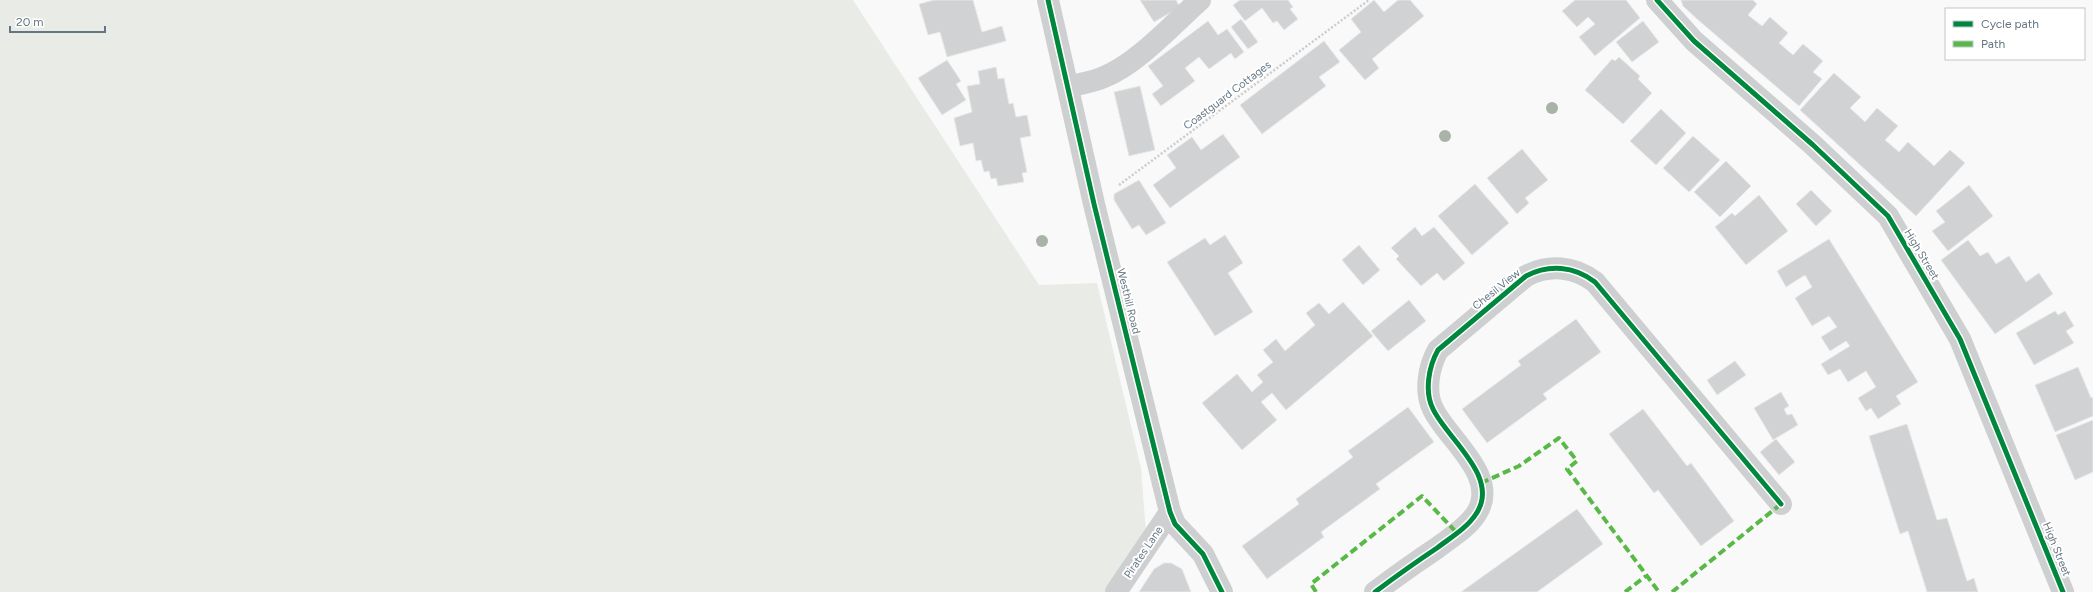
<svg xmlns="http://www.w3.org/2000/svg" width="2093" height="592" viewBox="0 0 2093 592" font-family="Figtree,sans-serif">
<style>
.green{fill:#e8ebe6}
.building{fill:#d0d2d3;stroke:#e8e8e8}
.lines{fill:none;stroke-linecap:round;stroke-linejoin:round}
.path{stroke:#cbcccd;stroke-width:2.5;stroke-dasharray:2 2;stroke-linecap:butt}
.minor{stroke:#cecfd0;stroke-width:22}
.quiet{stroke:#58b947;stroke-width:4;stroke-dasharray:8 4;stroke-linecap:butt}
.cycleway-casing{stroke:#fff;stroke-width:8}
.cycleway{stroke:#00873e;stroke-width:5}
.tree{fill:#a9b3a7}
.labels{text-anchor:middle;stroke-width:4;stroke-linejoin:round;paint-order:stroke}
.street-label{font-size:11px;fill:#657683;stroke:#fff}
</style>
<rect width="100%" height="100%" fill="#f9f9f9"/>
<!-- green -->
<polygon class="green" points="0,0 853,0 1039,285 1097,283 1141,468 1146,533 1107,592 0,592"/>
<!-- building -->
<g class="building">
<polygon points="934,0 973,0 982,32 1002,26 1006,41 947,57 940,32 928,35 919,4"/>
<polygon points="1140,0 1176,0 1180,7 1154,22"/>
<polygon points="1240,0 1288,0 1293,7 1290,9 1298,19 1284,30 1277,21 1273,23 1262,8 1245,21 1233,5"/>
<polygon points="1374,0 1384,12 1398,0 1410,0 1424,16 1372,59 1379,68 1365,80 1339,50 1361,32 1351,19"/>
<polygon points="1575,0 1626,0 1640,18 1595,56 1579,37 1595,24 1588,17 1577,27 1562,11"/>
<polygon points="1681,0 1753,0 1757,4 1748,15 1762,26 1770,17 1788,33 1779,43 1793,55 1803,44 1823,61 1813,72 1822,79 1799,106 1697,19 1683,6"/>
<polygon points="1241,19 1258,42 1248,49 1231,27"/>
<polygon points="1208,21 1218,35 1227,29 1244,52 1235,59 1231,53 1209,69 1199,57 1185,68 1195,81 1161,106 1152,94 1163,86 1148,66"/>
<polygon points="1643,21 1659,42 1632,62 1616,42"/>
<polygon points="1324,41 1340,62 1319,77 1326,86 1262,134 1240,105"/>
<polygon points="1619,57 1640,76 1638,79 1652,93 1623,124 1585,90 1612,59 1615,61"/>
<polygon points="947,60 961,81 956,84 966,100 942,115 918,78"/>
<polygon points="996,67 998,79 1004,78 1009,104 1013,103 1016,117 1027,115 1031,136 1020,138 1027,172 1022,173 1024,182 998,186 996,178 991,179 989,171 984,172 981,160 976,161 973,143 960,146 954,118 972,112 967,86 980,84 978,71"/>
<polygon points="1834,73 1861,97 1850,108 1865,122 1877,108 1898,126 1885,140 1899,152 1908,142 1934,166 1950,150 1965,163 1916,216 1800,110"/>
<polygon points="1140,86 1155,150 1129,156 1114,92"/>
<polygon points="1661,109 1686,133 1656,165 1630,141"/>
<polygon points="1223,134 1240,157 1170,208 1153,185 1176,168 1167,155 1192,137 1201,150"/>
<polygon points="1693,136 1720,160 1689,192 1663,168"/>
<polygon points="1522,149 1548,180 1525,198 1529,203 1517,214 1487,178"/>
<polygon points="1726,161 1751,186 1720,217 1694,192"/>
<polygon points="1139,180 1166,223 1146,235 1139,225 1132,229 1114,200 1114,194"/>
<polygon points="1475,184 1509,223 1472,255 1438,216"/>
<polygon points="1969,185 1993,216 1948,251 1932,231 1945,222 1936,211"/>
<polygon points="1811,190 1832,211 1816,226 1796,204"/>
<polygon points="1759,195 1788,231 1746,265 1715,227 1732,213 1735,216"/>
<polygon points="1415,227 1422,236 1434,227 1465,263 1444,281 1437,273 1421,286 1396,259 1399,256 1391,248"/>
<polygon points="1225,235 1243,263 1228,273 1253,312 1215,336 1167,262 1205,238 1210,245"/>
<polygon points="1829,239 1918,382 1896,396 1901,404 1878,419 1871,408 1866,411 1858,398 1876,387 1866,371 1848,382 1840,369 1828,375 1821,364 1850,346 1846,341 1830,351 1821,337 1837,327 1829,316 1812,326 1795,298 1812,287 1805,275 1786,287 1777,271"/>
<polygon points="1968,240 1980,256 1988,252 1996,264 2009,256 2026,282 2039,273 2053,294 1995,334 1941,260"/>
<polygon points="1359,245 1380,270 1363,285 1342,260"/>
<polygon points="1409,300 1426,321 1388,351 1371,331"/>
<polygon points="1343,302 1373,336 1286,410 1272,393 1261,402 1277,420 1242,450 1202,403 1237,374 1252,392 1263,382 1257,375 1273,362 1263,350 1276,339 1285,351 1315,325 1306,313 1319,303 1329,314"/>
<polygon points="2055,311 2058,315 2065,311 2074,326 2066,331 2074,343 2034,365 2016,333"/>
<polygon points="1576,319 1601,352 1543,394 1547,399 1487,443 1462,409 1521,365 1518,361"/>
<polygon points="1735,361 1746,375 1717,395 1707,380"/>
<polygon points="2078,367 2091,398 2093,397 2093,416 2055,432 2035,385"/>
<polygon points="1781,392 1789,406 1784,409 1787,415 1792,414 1798,425 1773,440 1754,408"/>
<polygon points="1408,407 1434,442 1376,484 1380,489 1321,532 1324,537 1267,579 1242,546 1299,504 1296,499 1353,457 1348,451"/>
<polygon points="1643,409 1687,466 1691,463 1734,521 1701,546 1658,490 1654,493 1609,434"/>
<polygon points="2093,420 2093,472 2075,480 2056,435"/>
<polygon points="1907,424 1937,520 1947,518 1967,581 1974,578 1978,592 1927,592 1908,531 1900,534 1869,436"/>
<polygon points="1776,439 1795,462 1779,475 1760,452"/>
<polygon points="1577,509 1603,544 1537,592 1461,592"/>
<polygon points="1164,563 1171,563 1182,569 1191,592 1139,592 1154,569"/>
</g>
<g class="lines">
<!-- path -->
<polyline class="path" points="1119,185 1369,0"/>
<!-- minor -->
<g class="minor">
<polyline points="1048,0 1094,204 1170,512 1175,524 1203,554 1222,592"/>
<polyline points="1657,0 1694,41 1813,145 1888,216 1960,339 2063,592"/>
<path d="M 1068,87 C 1079,84 1093,82 1104,77 C 1137,64 1173,24 1200,0"/>
<polyline points="1116,592 1170,512"/>
<path d="M 1375,592 C 1395,577 1416,562 1437,548 C 1450,538 1467,528 1476,514 C 1501,477 1447,439 1433,409 C 1424,391 1429,366 1438,350 L 1526,276 C 1549,264 1574,266 1595,282 L 1781,504"/>
</g>
<!-- quiet -->
<g class="quiet">
<polyline points="1481,483 1519,466 1559,438 1577,461 1567,469 1659,592"/>
<polyline points="1316,592 1311,584 1422,496 1457,533"/>
<polyline points="1625,592 1646,576"/>
<polyline points="1672,592 1781,504"/>
</g>
<!-- cycleway casing -->
<g class="cycleway-casing">
<g id="cycleway">
<polyline points="1048,0 1094,204 1170,512 1175,524 1203,554 1222,592"/>
<polyline points="1657,0 1694,41 1813,145 1888,216 1960,339 2063,592"/>
<path d="M 1375,592 C 1395,577 1416,562 1437,548 C 1450,538 1467,528 1476,514 C 1501,477 1447,439 1433,409 C 1424,391 1429,366 1438,350 L 1526,276 C 1549,264 1574,266 1595,282 L 1781,504"/>
</g>
</g>
<!-- cycleway -->
<use href="#cycleway" class="cycleway"/>
</g>
<!-- trees -->
<g class="tree">
<circle cx="1552" cy="108" r="6"/>
<circle cx="1445" cy="136" r="6"/>
<circle cx="1042" cy="241" r="6"/>
</g>
<g class="labels">
<!-- street labels -->
<g class="street-label">
<text transform="translate(1227 95) rotate(-37)" y="4">Coastguard Cottages</text>
<text transform="translate(1922 254) rotate(59)" y="4">High Street</text>
<text transform="translate(1496 289) rotate(-39)" y="4">Chesil View</text>
<text transform="translate(1129 301) rotate(76)" y="4">Westhill Road</text>
<text transform="translate(2057 549) rotate(68)" y="4">High Street</text>
<text transform="translate(1143 552) rotate(-56)" y="4">Pirates Lane</text>
</g>
</g>
<!-- legend -->
<rect x="1945" y="8" width="140" height="52" fill="#ffffff" stroke="#c1c8cd"/>
<rect x="1953" y="21" width="20" height="6" fill="#00873e" stroke="#c1c8cd"/>
<text x="1981" y="28" font-size="12" fill="#657683">Cycle path</text>
<rect x="1953" y="41" width="20" height="6" fill="#58b947" stroke="#c1c8cd"/>
<text x="1981" y="48" font-size="12" fill="#657683">Path</text>
<!-- scale -->
<path d="M10 26v6h95v-6" fill="none" stroke="#657683" stroke-width="2"/>
<text x="16" y="26" font-size="12" fill="#657683" stroke="#ffffff" stroke-width="3" paint-order="stroke">20 m</text>
</svg>
